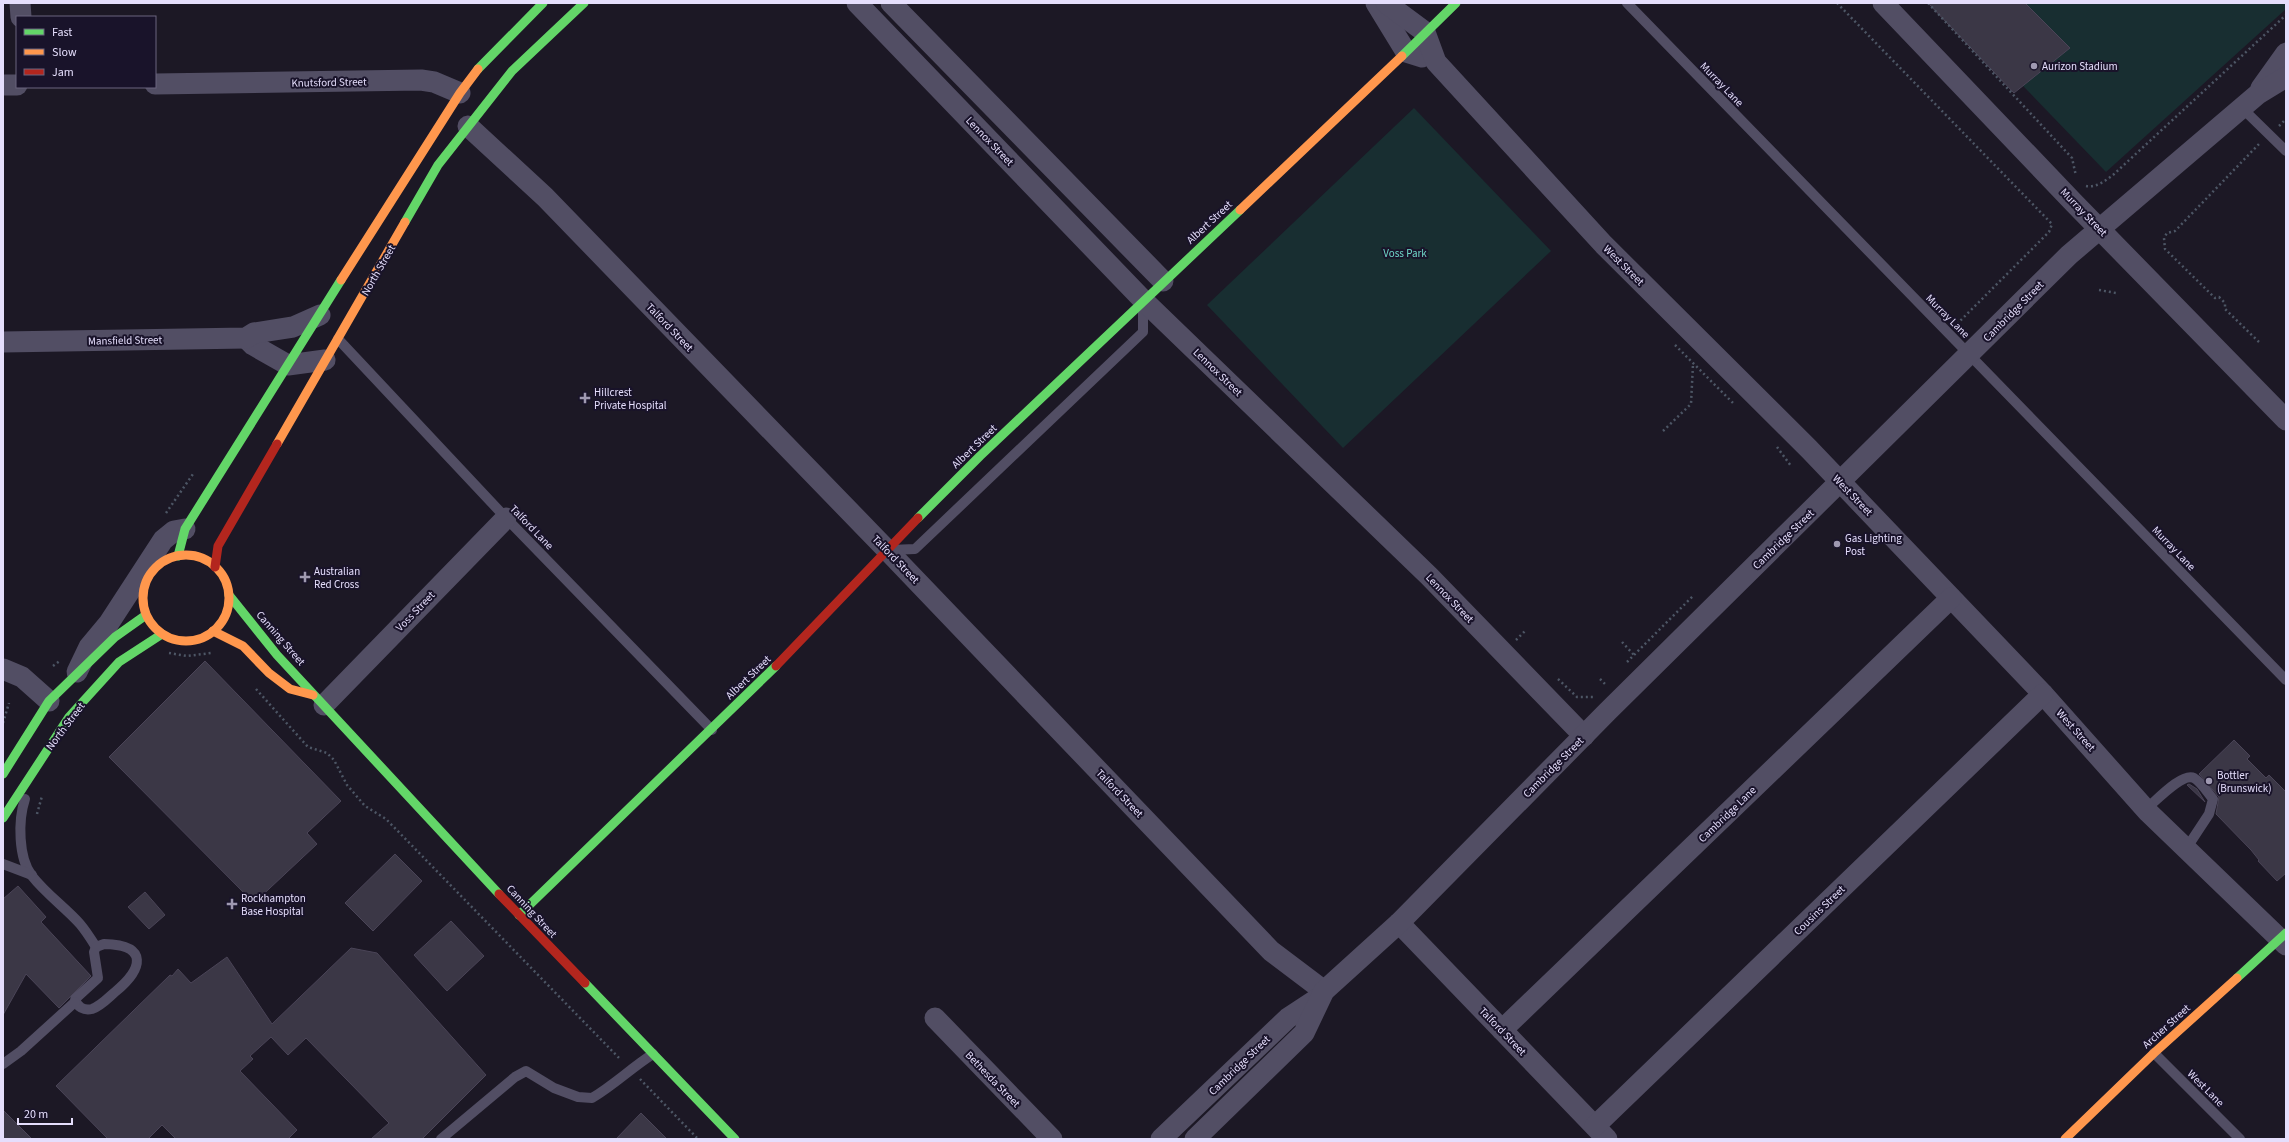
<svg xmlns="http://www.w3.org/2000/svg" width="2289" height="1142" viewBox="0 0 2289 1142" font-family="'Source Sans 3',sans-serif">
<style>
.green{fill:#182e31}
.building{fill:#3b3746;stroke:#4a4457}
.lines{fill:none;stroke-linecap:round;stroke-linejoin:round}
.path{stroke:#4d5665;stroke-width:2.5;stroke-dasharray:2 3;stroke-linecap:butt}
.lane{stroke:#524e64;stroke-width:10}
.street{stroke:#524e64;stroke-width:21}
.fast{stroke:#63d668;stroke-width:9}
.slow{stroke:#ff974d;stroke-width:9}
.jam{stroke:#b3261e;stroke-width:9}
.poi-dot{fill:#9f99b1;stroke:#19132a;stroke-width:1.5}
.labels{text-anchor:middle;stroke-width:4;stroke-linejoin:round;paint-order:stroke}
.poi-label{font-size:11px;fill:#e5defc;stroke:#19132a;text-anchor:start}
.street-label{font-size:11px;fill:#e5defc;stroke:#19132a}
.park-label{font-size:11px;fill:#6fd8c9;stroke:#19132a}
</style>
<rect width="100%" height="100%" fill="#1c1825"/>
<!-- green -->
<g class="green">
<polygon points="1943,3 2286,3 2286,9 2106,172"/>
<polygon points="1414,108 1551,251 1343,448 1207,305"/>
</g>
<!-- building -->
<g class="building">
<polygon points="1928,3 2025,3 2070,48 2014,93"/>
<polygon points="205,661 341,801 307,833 317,844 254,903 109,757"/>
<polygon points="2234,740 2250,756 2247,759 2266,778 2269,775 2286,792 2286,873 2277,881 2258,861 2259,860 2251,850 2216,814 2219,797 2199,774"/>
<polygon points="2189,784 2197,789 2205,802 2187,785"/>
<polygon points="395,854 422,881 373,931 345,903"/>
<polygon points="18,886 46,917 41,922 91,976 59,1008 26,974 3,1015 3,899"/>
<polygon points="145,892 165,915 149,929 128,907"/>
<polygon points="451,921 484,956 447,991 414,955"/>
<polygon points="351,948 377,953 486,1075 422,1139 371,1139 389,1123 306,1038 288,1055 271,1037 250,1056 253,1059 240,1071 297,1130 288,1139 176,1139 162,1125 148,1139 108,1139 56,1086 170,975 172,976 178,969 191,983 227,957 272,1024"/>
<polygon points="3,1110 32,1139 3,1139"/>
<polygon points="641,1113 667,1139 616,1139"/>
</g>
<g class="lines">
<!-- path -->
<g class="path">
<polyline points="1837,3 2052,224 2049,232 1958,323"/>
<polyline points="1928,3 2072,158 2076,176"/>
<polyline points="2279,126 2286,119"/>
<path d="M 2086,186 C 2096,188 2105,181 2113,175 L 2286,15"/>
<polyline points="2099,290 2116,293"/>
<polyline points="2259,342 2225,309 2225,303 2219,297 2215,298 2165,249 2164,238 2167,233 2175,231 2259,144"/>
<polyline points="1675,345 1734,404"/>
<polyline points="1663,431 1691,404 1693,364"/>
<polyline points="1777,447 1791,466"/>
<polyline points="166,513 193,474"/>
<polyline points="1516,640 1525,631"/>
<polyline points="1622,642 1634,655"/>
<polyline points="169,653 187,656 211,653"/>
<polyline points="1627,662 1693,596"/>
<polyline points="53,666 61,660"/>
<polyline points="1558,679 1577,697 1593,697"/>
<polyline points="1600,679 1606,685"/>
<polyline points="256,689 308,747 327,753 334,760 347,785 365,806 386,819 621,1060"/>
<polyline points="3,723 9,703"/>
<polyline points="37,814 42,796"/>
<polyline points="640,1079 698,1139"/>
</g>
<!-- lane -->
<g class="lane">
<polyline points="1627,3 2286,680"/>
<polyline points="2242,108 2286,151"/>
<polyline points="338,339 506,518 712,730"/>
<polyline points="890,550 915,549 1143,332 1143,302"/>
<path d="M 25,799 C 18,820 18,858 32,876 C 46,894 66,908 80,924 C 86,931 91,939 96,947"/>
<path d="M 2146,809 C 2155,802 2182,772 2194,778 C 2201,782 2208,793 2213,799 L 2209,814 L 2186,849"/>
<polyline points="3,864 32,875"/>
<path d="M 104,944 C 149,945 143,969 115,992 C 108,998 101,1006 92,1009 C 84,1011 77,1007 75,999 L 98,978 L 94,952 L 96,947 Z"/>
<polyline points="2154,1053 2240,1139"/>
<polyline points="3,1064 21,1051 75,1002"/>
<path d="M 441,1139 L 515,1077 L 526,1071 L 554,1088 L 578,1097 L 592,1098 C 614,1085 631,1068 653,1054"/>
</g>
<!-- street -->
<g class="street">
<polyline points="20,3 21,17"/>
<polyline points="857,3 1143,300 1429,576 1584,736"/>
<polyline points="891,3 1163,281"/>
<polyline points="1376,3 1406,52 1422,57"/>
<polyline points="1386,3 1425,32 1436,62 1604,245 1809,449 2043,694 2148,812 2286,945"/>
<polyline points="1883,3 2074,203 2286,420"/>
<polyline points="155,84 421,80 434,82 460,93"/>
<polyline points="3,85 17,85"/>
<polyline points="2261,88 2286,53"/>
<polyline points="468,126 545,197 887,550 1271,951 1324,991"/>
<polyline points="246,338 253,345 288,365 325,360"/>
<polyline points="3,342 246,338 254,333 293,327 320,315"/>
<polyline points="3,669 22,677 49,701"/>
<polyline points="77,672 89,647 109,623 163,540 174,531 185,529"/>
<polyline points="324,705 506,518"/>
<polyline points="1399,923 1607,1139"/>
<polyline points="935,1018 1052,1139"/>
<polyline points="1502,1030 1951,598"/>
<polyline points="1595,1126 2043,694"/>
<polyline points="1161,1139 1288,1018 1320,997"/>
<polyline points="1195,1139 1304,1033 1324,991 1399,923 1607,712 2069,255 2258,94 2286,77"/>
</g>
<!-- fast -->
<g class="fast">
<polyline points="1402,56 1456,3"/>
<polyline points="478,69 543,3"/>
<polyline points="405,222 438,165 512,71 584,3"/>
<polyline points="918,518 980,456 1240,210"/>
<polyline points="178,556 185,529 341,280"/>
<polyline points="229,595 277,655 499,894"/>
<polyline points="3,774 49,701 115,637 146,615"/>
<polyline points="3,818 69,717 119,662 162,634"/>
<polyline points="519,915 776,666"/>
<polyline points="2237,978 2286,933"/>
<polyline points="585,983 735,1139"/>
</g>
<!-- slow -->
<g class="slow">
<polyline points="1240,210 1402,56"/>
<polyline points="341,280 460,93 478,69"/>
<polyline points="277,444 405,222"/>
<circle cx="186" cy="598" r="43"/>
<polyline points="213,631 243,646 269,673 290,689 313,695"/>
<polyline points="2065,1139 2154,1053 2237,978"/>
</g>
<!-- jam -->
<g class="jam">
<polyline points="215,567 218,546 277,444"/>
<polyline points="776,666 918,518"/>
<polyline points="499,894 585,983"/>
</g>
</g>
<!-- markers -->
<g class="poi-dot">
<circle cx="2034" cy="66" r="4"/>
<path d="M583 392h4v4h4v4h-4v4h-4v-4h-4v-4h4z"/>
<circle cx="1837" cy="544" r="4"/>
<path d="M303 571h4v4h4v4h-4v4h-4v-4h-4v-4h4z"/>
<circle cx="2209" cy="781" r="4"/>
<path d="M230 898h4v4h4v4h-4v4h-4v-4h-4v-4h4z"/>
</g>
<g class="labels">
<!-- poi labels -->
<g class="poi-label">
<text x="2042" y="70">Aurizon Stadium</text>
<text x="594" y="396">Hillcrest<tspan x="594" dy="13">Private Hospital</tspan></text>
<text x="1845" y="542">Gas Lighting<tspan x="1845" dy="13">Post</tspan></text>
<text x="314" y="575">Australian<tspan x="314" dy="13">Red Cross</tspan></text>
<text x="2217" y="779">Bottler<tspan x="2217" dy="13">(Brunswick)</tspan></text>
<text x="241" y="902">Rockhampton<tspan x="241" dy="13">Base Hospital</tspan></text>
</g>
<!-- street labels -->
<g class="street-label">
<text transform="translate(329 82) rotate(-1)" y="4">Knutsford Street</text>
<text transform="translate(1722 84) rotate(46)" y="4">Murray Lane</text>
<text transform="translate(990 141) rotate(46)" y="4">Lennox Street</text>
<text transform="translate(2084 212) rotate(46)" y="4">Murray Street</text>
<text transform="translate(1209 222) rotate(-43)" y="4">Albert Street</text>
<text transform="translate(1624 265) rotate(45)" y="4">West Street</text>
<text transform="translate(378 270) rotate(-60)" y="4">North Street</text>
<text transform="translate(2013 311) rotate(-45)" y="4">Cambridge Street</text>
<text transform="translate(1948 316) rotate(45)" y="4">Murray Lane</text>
<text transform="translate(670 327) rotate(46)" y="4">Talford Street</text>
<text transform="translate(125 340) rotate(-1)" y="4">Mansfield Street</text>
<text transform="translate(1218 372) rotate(44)" y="4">Lennox Street</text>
<text transform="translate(974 446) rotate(-44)" y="4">Albert Street</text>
<text transform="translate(1853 495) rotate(46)" y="4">West Street</text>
<text transform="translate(532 527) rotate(46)" y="4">Talford Lane</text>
<text transform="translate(1783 539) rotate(-44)" y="4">Cambridge Street</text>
<text transform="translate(2174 548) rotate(46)" y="4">Murray Lane</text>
<text transform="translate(896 559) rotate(46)" y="4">Talford Street</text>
<text transform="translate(1450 598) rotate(46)" y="4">Lennox Street</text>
<text transform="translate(415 611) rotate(-46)" y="4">Voss Street</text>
<text transform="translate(281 638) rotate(49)" y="4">Canning Street</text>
<text transform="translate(748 677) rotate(-44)" y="4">Albert Street</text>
<text transform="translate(65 726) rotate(-53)" y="4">North Street</text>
<text transform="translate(2076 730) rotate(48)" y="4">West Street</text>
<text transform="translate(1553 767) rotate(-45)" y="4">Cambridge Street</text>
<text transform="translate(1120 793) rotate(46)" y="4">Talford Street</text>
<text transform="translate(1727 814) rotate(-44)" y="4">Cambridge Lane</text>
<text transform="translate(1819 910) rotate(-44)" y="4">Cousins Street</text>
<text transform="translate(532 911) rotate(47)" y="4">Canning Street</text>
<text transform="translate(2166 1026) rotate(-42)" y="4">Archer Street</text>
<text transform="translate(1503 1031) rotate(46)" y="4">Talford Street</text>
<text transform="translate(1239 1065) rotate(-44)" y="4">Cambridge Street</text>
<text transform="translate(993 1079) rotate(46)" y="4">Bethesda Street</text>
<text transform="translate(2206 1088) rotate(45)" y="4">West Lane</text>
</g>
<!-- park labels -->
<g class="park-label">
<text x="1405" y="257">Voss Park</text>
</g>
</g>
<!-- border -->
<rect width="2289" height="1142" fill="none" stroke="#e5defc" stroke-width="8"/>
<!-- legend -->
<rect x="16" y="16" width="140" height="72" fill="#19132a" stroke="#6b647e"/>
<rect x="24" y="29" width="20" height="6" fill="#63d668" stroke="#6b647e"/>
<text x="52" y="36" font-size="12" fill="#e5defc">Fast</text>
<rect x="24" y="49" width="20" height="6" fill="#ff974d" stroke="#6b647e"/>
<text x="52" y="56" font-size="12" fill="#e5defc">Slow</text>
<rect x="24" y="69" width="20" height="6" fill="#b3261e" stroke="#6b647e"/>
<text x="52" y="76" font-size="12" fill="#e5defc">Jam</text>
<!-- scale -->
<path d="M18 1118v6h54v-6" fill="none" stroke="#e5defc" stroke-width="2"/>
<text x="24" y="1118" font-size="12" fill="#e5defc" stroke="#19132a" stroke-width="3" paint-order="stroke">20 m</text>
</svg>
